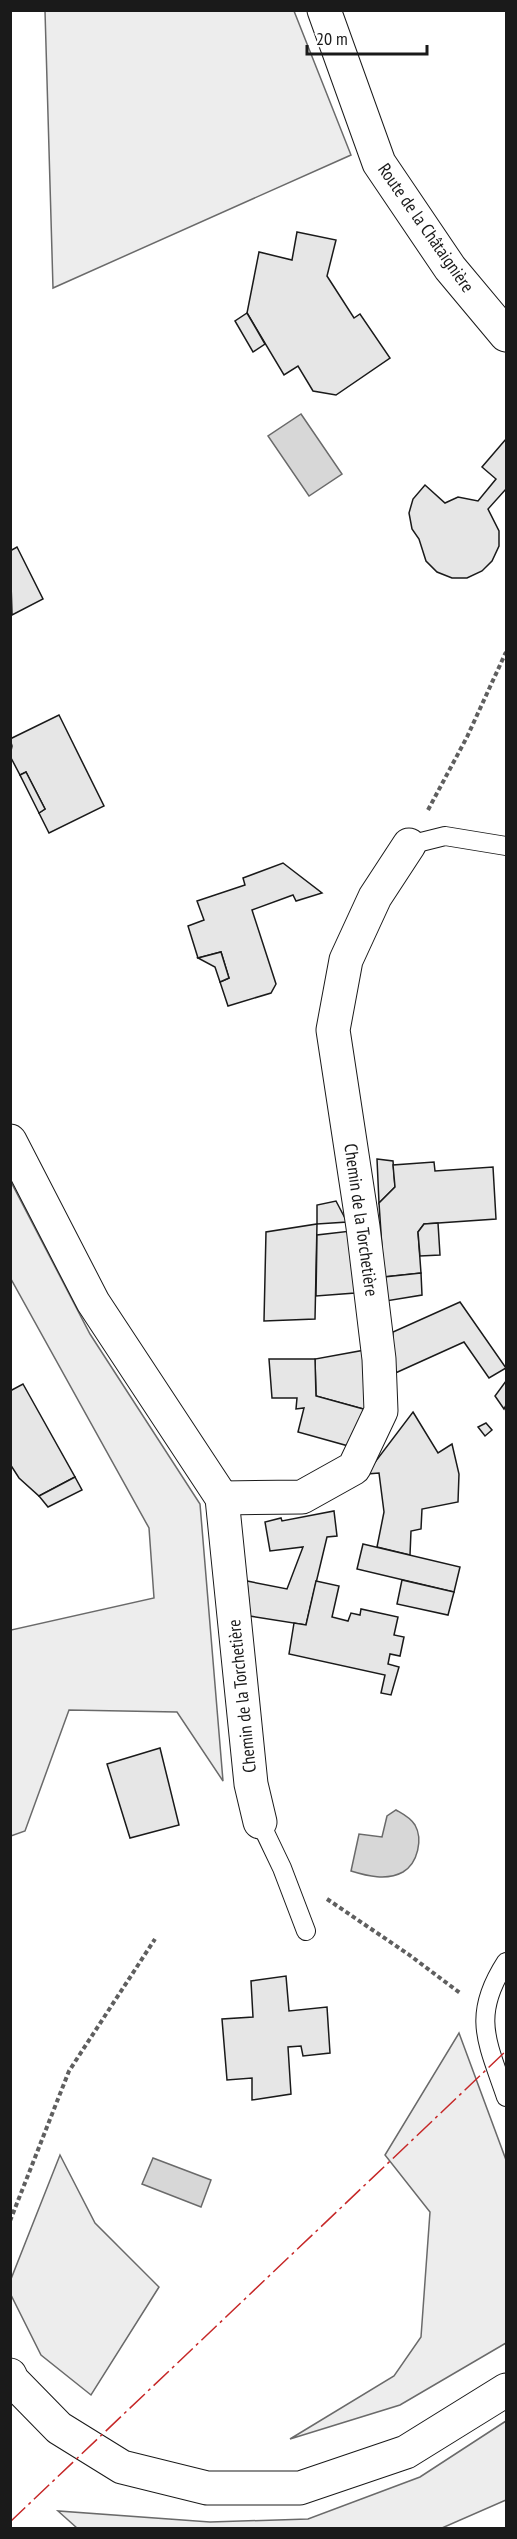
<svg xmlns="http://www.w3.org/2000/svg" width="517" height="2539" viewBox="0 0 517 2539" font-family="'PT Sans Narrow',sans-serif">
<style>
.built{fill:#ededed;stroke:#6a6a6a;stroke-width:1.5}
.water{fill:#d7d7d7;stroke:#6a6a6a;stroke-width:1.5}
.building{fill:#e6e6e6;stroke:#1a1a1a;stroke-width:1.5}
.lines{fill:none;stroke-linecap:round;stroke-linejoin:round}
.service-casing{stroke:#1a1a1a;stroke-width:20}
.minor-casing{stroke:#1a1a1a;stroke-width:35}
.tertiary-casing{stroke:#1a1a1a;stroke-width:35}
.path{stroke:#5f5f5f;stroke-width:4;stroke-dasharray:4.5 3;stroke-linecap:butt}
.service{stroke:#fff;stroke-width:18}
.minor{stroke:#fff;stroke-width:33}
.tertiary{stroke:#fff;stroke-width:33}
.power{stroke:#c62828;stroke-width:1.5;stroke-dasharray:21 4.5 3 4.5;stroke-linecap:butt}
.labels{text-anchor:middle;stroke-width:4.5;stroke-linejoin:round;paint-order:stroke}
.street-label{font-size:18px;fill:#1a1a1a;stroke:#fff}
</style>
<rect width="100%" height="100%" fill="#fff"/>
<!-- built -->
<g class="built">
<polygon points="45,11 294,11 351,155 53,288"/>
<polygon points="11,1182 90,1334 200,1504 223,1781 177,1712 69,1710 25,1831 11,1836 11,1630 154,1598 149,1528 11,1279"/>
<polygon points="459,2033 506,2160 506,2343 400,2405 290,2439 394,2376 421,2337 430,2212 385,2155"/>
<polygon points="60,2155 95,2223 159,2287 91,2395 41,2355 11,2295 11,2279"/>
<polygon points="506,2421 506,2500 442,2528 77,2528 58,2511 210,2522 308,2519 420,2477"/>
</g>
<!-- water -->
<g class="water">
<polygon points="301,414 342,474 309,496 268,436"/>
<path d="M 396,1810 C 403,1814 410,1817 415,1825 C 423,1839 418,1863 403,1872 C 387,1881 367,1876 351,1871 L 359,1834 L 382,1837 L 387,1816 Z"/>
<polygon points="153,2158 211,2180 201,2207 142,2184"/>
</g>
<!-- building -->
<g class="building">
<polygon points="297,232 336,240 327,276 354,318 360,314 390,358 336,395 313,391 298,366 284,375 247,313 259,252 292,260"/>
<polygon points="247,313 265,344 253,352 235,321"/>
<polygon points="506,439 506,489 488,509 499,531 499,546 492,561 482,571 467,578 452,578 437,572 426,561 419,539 412,529 409,513 413,499 425,485 445,503 458,497 478,501 496,479 482,467"/>
<polygon points="17,547 43,599 12,615 10,551"/>
<polygon points="59,715 104,806 49,833 39,813 45,809 26,772 20,775 10,756 12,746 10,739"/>
<polygon points="26,772 45,809 39,813 20,775"/>
<polygon points="283,863 322,893 296,901 293,895 252,910 276,984 271,993 228,1006 220,982 229,978 221,952 198,958 188,926 204,920 197,901 245,885 243,878"/>
<polygon points="221,952 229,978 220,982 215,967 198,958"/>
<polygon points="377,1159 393,1161 395,1187 379,1203"/>
<polygon points="434,1162 435,1171 493,1167 496,1219 424,1224 418,1232 421,1273 384,1277 379,1203 395,1187 393,1165"/>
<polygon points="336,1201 347,1222 317,1224 317,1205"/>
<polygon points="438,1223 440,1255 420,1256 418,1232 424,1224"/>
<polygon points="317,1224 315,1319 264,1321 266,1232"/>
<polygon points="351,1231 355,1293 316,1296 317,1235"/>
<polygon points="421,1273 422,1295 386,1301 384,1277"/>
<polygon points="460,1302 506,1368 489,1378 464,1342 391,1375 393,1332"/>
<polygon points="365,1350 367,1410 316,1396 315,1359"/>
<polygon points="269,1359 315,1359 316,1396 367,1410 352,1447 298,1432 304,1408 296,1409 297,1398 272,1398"/>
<polygon points="506,1381 506,1405 504,1409 495,1396"/>
<polygon points="23,1384 75,1477 39,1496 19,1478 10,1464 10,1391"/>
<polygon points="413,1412 438,1453 452,1444 459,1474 458,1502 422,1509 421,1529 411,1531 410,1555 377,1547 384,1512 379,1473 366,1474"/>
<polygon points="486,1423 492,1430 485,1436 478,1427"/>
<polygon points="75,1477 82,1490 48,1507 39,1496"/>
<polygon points="334,1511 337,1536 327,1537 306,1625 250,1616 247,1581 287,1589 303,1547 270,1551 265,1522 281,1518 282,1521"/>
<polygon points="363,1544 460,1567 454,1592 357,1569"/>
<polygon points="402,1580 454,1592 448,1615 397,1604"/>
<polygon points="316,1581 339,1586 332,1617 348,1621 351,1613 360,1615 361,1609 398,1617 394,1635 404,1637 400,1656 390,1654 388,1664 399,1667 391,1695 381,1693 385,1675 289,1654 294,1623 306,1625"/>
<polygon points="160,1748 179,1825 130,1838 107,1764"/>
<polygon points="286,1976 289,2011 327,2007 330,2053 303,2056 301,2046 288,2047 291,2094 252,2100 252,2078 227,2080 222,2019 253,2017 251,1981"/>
</g>
<g class="lines">
<!-- service casing -->
<g class="service-casing">
<g id="service">
<polyline points="409,845 445,836 506,846"/>
<polyline points="260,1822 282,1868 306,1931"/>
<path d="M 506,1962 C 471,2016 487,2041 506,2097"/>
</g>
</g>
<!-- minor casing -->
<g class="minor-casing">
<g id="minor">
<polyline points="10,1141 93,1302 222,1498 251,1784 260,1822"/>
<polyline points="222,1498 302,1497 354,1468 381,1411 379,1359 363,1227 333,1030 346,960 375,897 409,845"/>
</g>
</g>
<!-- tertiary casing -->
<g class="tertiary-casing">
<g id="tertiary">
<polyline points="324,10 379,163 450,268 506,335"/>
<polyline points="10,2375 12,2380 59,2428 122,2467 207,2488 300,2488 406,2452 506,2390"/>
</g>
</g>
<!-- path -->
<g class="path">
<polyline points="428,810 467,737 506,652"/>
<polyline points="327,1899 408,1954 460,1993"/>
<polyline points="10,2221 69,2071 155,1939"/>
</g>
<!-- service -->
<use href="#service" class="service"/>
<!-- minor -->
<use href="#minor" class="minor"/>
<!-- tertiary -->
<use href="#tertiary" class="tertiary"/>
<!-- power -->
<polyline class="power" points="10,2522 506,2051"/>
</g>
<g class="labels">
<!-- street labels -->
<g class="street-label">
<text transform="translate(426 228) rotate(55)" y="6">Route de la Châtaignière</text>
<text transform="translate(361 1220) rotate(82)" y="6">Chemin de la Torchetière</text>
<text transform="translate(242 1696) rotate(-96)" y="6">Chemin de la Torchetière</text>
</g>
</g>
<!-- border -->
<rect width="517" height="2539" fill="none" stroke="#1a1a1a" stroke-width="24"/>
<!-- scale -->
<path d="M307 45v9h120v-9" fill="none" stroke="#1a1a1a" stroke-width="3"/>
<text x="316" y="45" font-size="18" fill="#1a1a1a" stroke="#ffffff" stroke-width="4.5" paint-order="stroke">20 m</text>
</svg>
